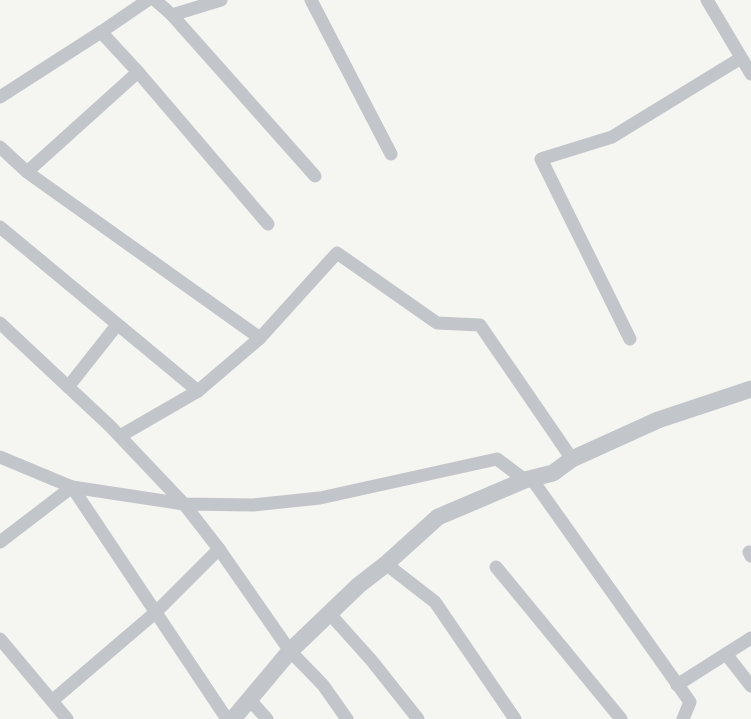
<svg xmlns="http://www.w3.org/2000/svg" width="751" height="719" viewBox="0 0 751 719" font-family="Helvetica,sans-serif">
<style>
.lines{fill:none;stroke-linecap:round;stroke-linejoin:round}
.minor{stroke:#c2c5c9;stroke-width:13}
.tertiary{stroke:#c2c5c9;stroke-width:17}
</style>
<rect width="100%" height="100%" fill="#f5f5f1"/>
<g class="lines">
<!-- minor -->
<g class="minor">
<polyline points="155,0 172,15 315,176"/>
<polyline points="311,0 391,154"/>
<polyline points="707,0 751,74"/>
<polyline points="172,15 221,0"/>
<polyline points="101,32 148,0"/>
<polyline points="138,72 268,224"/>
<polyline points="0,97 101,32 138,72 27,172"/>
<polyline points="0,147 27,172 260,338 198,391"/>
<polyline points="0,227 198,391 120,436"/>
<polyline points="0,323 110,426 184,504 219,549 290,651 323,685 347,719"/>
<polyline points="260,338 337,253 437,323 480,325 572,459"/>
<polyline points="630,339 541,159 612,137 741,58"/>
<polyline points="68,387 117,325"/>
<polyline points="0,457 72,487 184,504 253,505 320,498 497,459 525,480"/>
<polyline points="531,478 690,702 683,719"/>
<polyline points="72,487 227,719"/>
<polyline points="0,542 72,487"/>
<polyline points="749,552 751,556"/>
<polyline points="386,564 435,602 515,719"/>
<polyline points="496,567 621,719"/>
<polyline points="329,613 372,661 418,719"/>
<polyline points="0,639 67,719"/>
<polyline points="726,654 751,686"/>
<polyline points="677,685 751,638"/>
<polyline points="249,699 267,719"/>
<polyline points="53,700 156,612 219,549"/>
</g>
<!-- tertiary -->
<polyline class="tertiary" points="233,719 290,651 359,585 386,564 438,517 525,480 553,473 572,459 658,420 751,389"/>
</g>
</svg>
